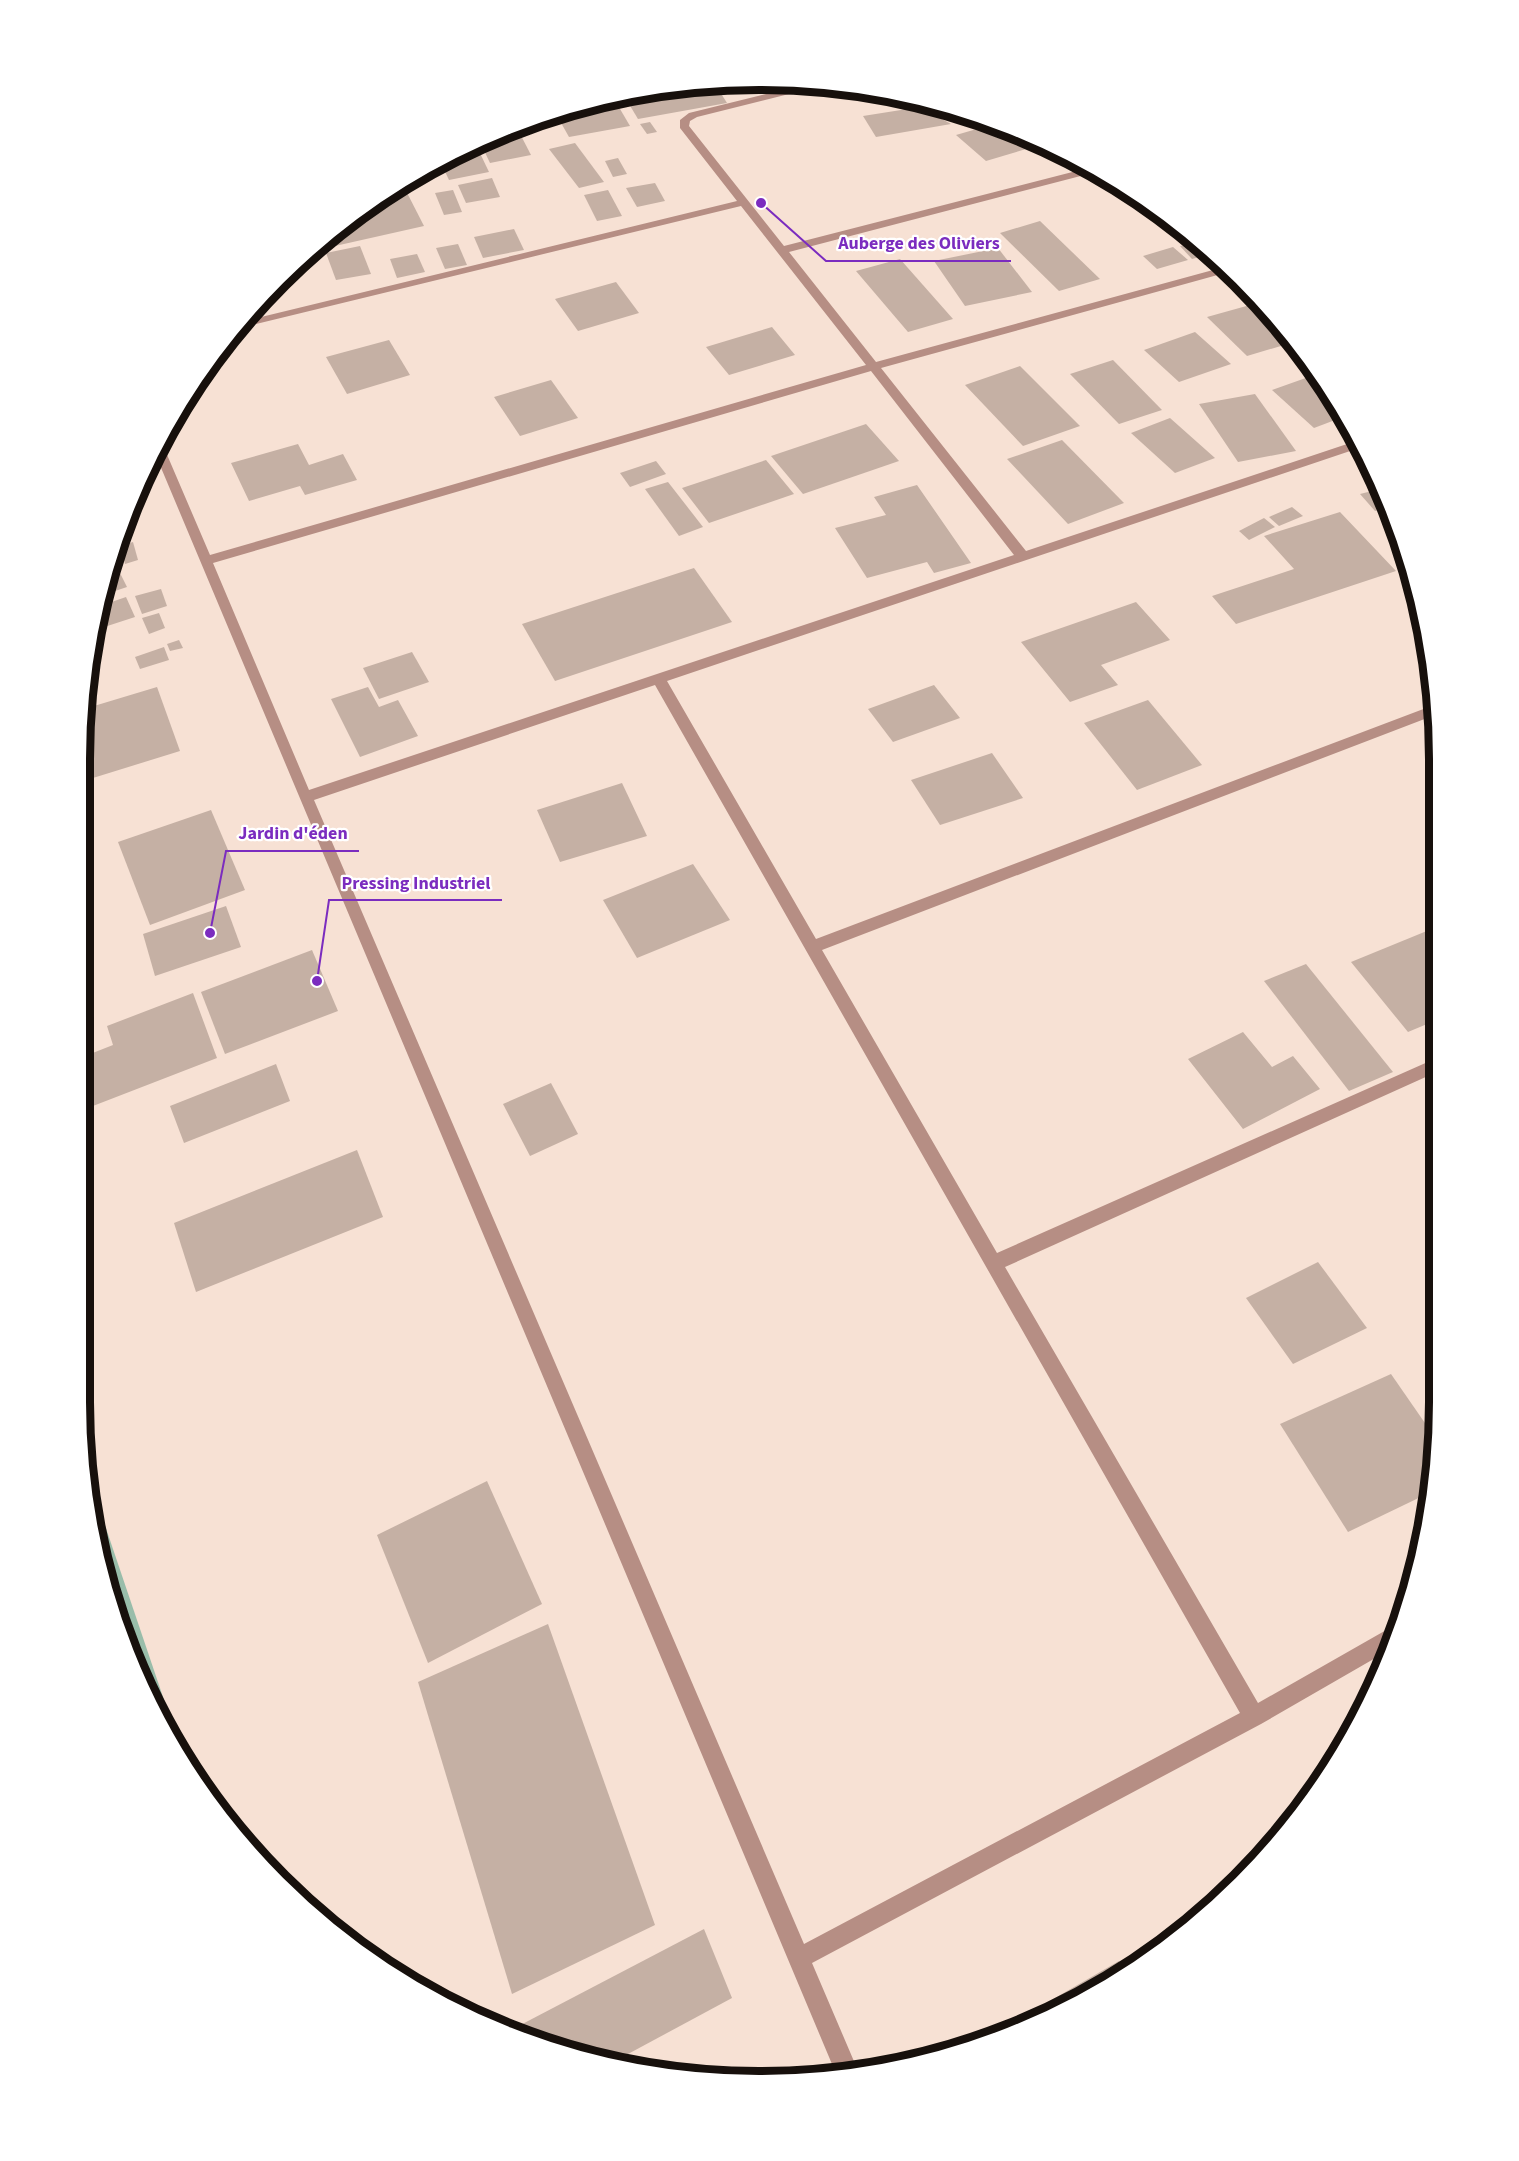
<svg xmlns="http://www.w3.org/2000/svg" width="1519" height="2161" viewBox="0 0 1519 2161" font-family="'Source Sans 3',sans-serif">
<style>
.green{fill:#99bdaa}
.building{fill:#c5b0a4}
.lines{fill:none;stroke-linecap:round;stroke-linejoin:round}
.minor{fill:#b68e84;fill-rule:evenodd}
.rim{fill:none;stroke:#17100c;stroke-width:8}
.leader{fill:none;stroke:#7b2cbf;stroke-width:2}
.callout-dot{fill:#7b2cbf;stroke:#fff;stroke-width:2}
.callout-label{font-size:18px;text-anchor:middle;font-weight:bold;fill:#7b2cbf;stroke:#fff;stroke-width:4.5;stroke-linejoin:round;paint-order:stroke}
</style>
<rect width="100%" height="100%" fill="#f7e1d4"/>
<!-- green -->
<polygon class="green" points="90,1481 185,1762 131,1662 103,1578"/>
<!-- building -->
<g class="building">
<polygon points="715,84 727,103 638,119 623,94"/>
<polygon points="613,97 630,126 569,137 556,114"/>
<polygon points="920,107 951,124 876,137 863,116"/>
<polygon points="650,122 657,132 647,134 640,124"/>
<polygon points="994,124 1020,131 1043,144 986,161 956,135"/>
<polygon points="516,126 531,155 490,163 480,142 500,131"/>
<polygon points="575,143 604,182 579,188 549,149"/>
<polygon points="478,149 489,172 449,180 441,163 460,152"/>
<polygon points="618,158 627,174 613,177 605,161"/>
<polygon points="492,178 500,197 466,203 458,185"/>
<polygon points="402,183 424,226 335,246 330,236 382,194"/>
<polygon points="655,183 665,201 637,207 626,188"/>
<polygon points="453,190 462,212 444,215 435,193"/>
<polygon points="608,190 622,216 597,221 584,195"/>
<polygon points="1040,221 1100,279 1059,291 1000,233"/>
<polygon points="514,229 524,250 483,258 474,237"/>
<polygon points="1196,243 1202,247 1211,254 1192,259 1180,246"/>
<polygon points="458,244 467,265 445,269 436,248"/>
<polygon points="360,246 371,274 336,280 326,253"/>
<polygon points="1173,247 1188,260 1157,269 1143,256"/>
<polygon points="998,248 1032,292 965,306 934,261"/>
<polygon points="417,254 425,272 397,278 390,259"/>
<polygon points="900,259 953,319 908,332 856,271"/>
<polygon points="616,282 639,313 578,331 555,299"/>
<polygon points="1250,305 1291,343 1247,356 1207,317"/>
<polygon points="772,327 795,355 729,375 706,347"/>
<polygon points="1195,332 1231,364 1179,382 1144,350"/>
<polygon points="389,340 410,375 347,394 326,357"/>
<polygon points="1113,360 1162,410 1119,424 1070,374"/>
<polygon points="1020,366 1080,426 1023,446 965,385"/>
<polygon points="1317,374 1343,417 1314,428 1272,390"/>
<polygon points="551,380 578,418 520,436 494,397"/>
<polygon points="1255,394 1296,451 1238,462 1199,404"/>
<polygon points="1170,418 1215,458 1175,473 1131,433"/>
<polygon points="866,424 899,461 803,494 771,456"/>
<polygon points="1062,440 1124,503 1068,524 1007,459"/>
<polygon points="298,444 309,465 343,454 357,480 305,495 300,486 249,501 231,463"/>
<polygon points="766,460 794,494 709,523 682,488"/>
<polygon points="656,461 666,474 630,487 620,473"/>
<polygon points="668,482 703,527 679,536 645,489"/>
<polygon points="917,485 971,563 934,573 927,562 867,578 835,528 886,515 874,497"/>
<polygon points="1380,489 1386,508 1375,511 1360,494"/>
<polygon points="1292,507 1303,516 1279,526 1269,517"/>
<polygon points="1340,512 1396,571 1236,624 1212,596 1294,569 1264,536"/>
<polygon points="1264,518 1275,527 1249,540 1239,531"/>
<polygon points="133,542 138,560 125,564 120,546"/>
<polygon points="694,568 732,622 555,681 522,624"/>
<polygon points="119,571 127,587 103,595 111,573"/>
<polygon points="161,589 167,606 142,614 135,596"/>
<polygon points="126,597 135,617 92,631 100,606"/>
<polygon points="1136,602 1170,640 1101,665 1118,685 1070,702 1021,642"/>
<polygon points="159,613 165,628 149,634 142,618"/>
<polygon points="179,640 183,648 170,651 167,644"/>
<polygon points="164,647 169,660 140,669 135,657"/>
<polygon points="412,652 429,682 379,699 363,668"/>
<polygon points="934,685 960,718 893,742 868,709"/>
<polygon points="157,687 180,751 80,782 80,759 84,709"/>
<polygon points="368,687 379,707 398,700 418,736 360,757 331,699"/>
<polygon points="1148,700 1202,765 1137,790 1084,723"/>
<polygon points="992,753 1023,798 940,825 911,780"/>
<polygon points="622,783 647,836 560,862 537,810"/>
<polygon points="211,810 245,890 150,925 118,842"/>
<polygon points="693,864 730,920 637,958 603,900"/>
<polygon points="226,906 241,947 155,976 143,934"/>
<polygon points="1439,926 1439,1019 1408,1032 1351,962"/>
<polygon points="312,950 338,1011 225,1054 201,992"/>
<polygon points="1306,964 1393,1072 1349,1091 1264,981"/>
<polygon points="193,993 217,1058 80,1111 80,1058 113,1045 107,1026"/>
<polygon points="1243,1032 1272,1067 1293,1056 1320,1089 1243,1129 1188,1059"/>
<polygon points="276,1064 290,1101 184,1143 170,1106"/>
<polygon points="551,1083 578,1134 530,1156 503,1104"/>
<polygon points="357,1150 383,1217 196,1292 174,1223"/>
<polygon points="1318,1262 1367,1328 1293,1364 1246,1298"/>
<polygon points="1391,1374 1436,1439 1431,1492 1348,1532 1280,1424"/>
<polygon points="487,1481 542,1604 428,1663 377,1535"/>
<polygon points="548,1624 655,1925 512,1994 418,1682"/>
<polygon points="704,1929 732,1998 615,2061 507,2032"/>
<polygon points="1119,1961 1125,1974 1061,2011 991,2035"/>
</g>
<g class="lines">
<!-- minor -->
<path class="minor" d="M 807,84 L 821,86 L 697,117 L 690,121 L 689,126 L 784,246 L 1088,168 L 1096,172 L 789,252 L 876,362 L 1224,267 L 1232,271 L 881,368 L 1026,551 L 1356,441 L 1358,441 L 1362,447 L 667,681 L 816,939 L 1434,705 L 1435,715 L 822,950 L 997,1253 L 1439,1057 L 1439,1071 L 1005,1267 L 1258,1703 L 1388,1629 L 1398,1627 L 1391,1649 L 1261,1724 L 812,1963 L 859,2073 L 837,2076 L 154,451 L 160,443 L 162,443 L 210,555 L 866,365 L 741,206 L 235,329 L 241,322 L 737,201 L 680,128 L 680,120 L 689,113 ZM 871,371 L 1014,555 L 309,790 L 213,563 ZM 655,685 L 1240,1713 L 804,1944 L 314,800 Z"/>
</g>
<!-- crop -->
<path d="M0 0H1519V2161H0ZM759 90H760A669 669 0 0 1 1429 759V1402A669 669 0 0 1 760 2071H759A669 669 0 0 1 90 1402V759A669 669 0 0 1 759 90Z" fill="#fff" fill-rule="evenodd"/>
<path class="rim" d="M759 90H760A669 669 0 0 1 1429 759V1402A669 669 0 0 1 760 2071H759A669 669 0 0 1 90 1402V759A669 669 0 0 1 759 90Z"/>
<!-- callouts -->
<path class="leader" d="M761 203L826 261H1011M210 933L226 851H359M317 981L329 900H502"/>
<g class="callout-dot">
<circle cx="761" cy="203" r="6"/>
<circle cx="210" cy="933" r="6"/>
<circle cx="317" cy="981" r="6"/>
</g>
<g class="callout-label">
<text x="919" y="249">Auberge des Oliviers</text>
<text x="293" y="839">Jardin d'éden</text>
<text x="416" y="889">Pressing Industriel</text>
</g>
</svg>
